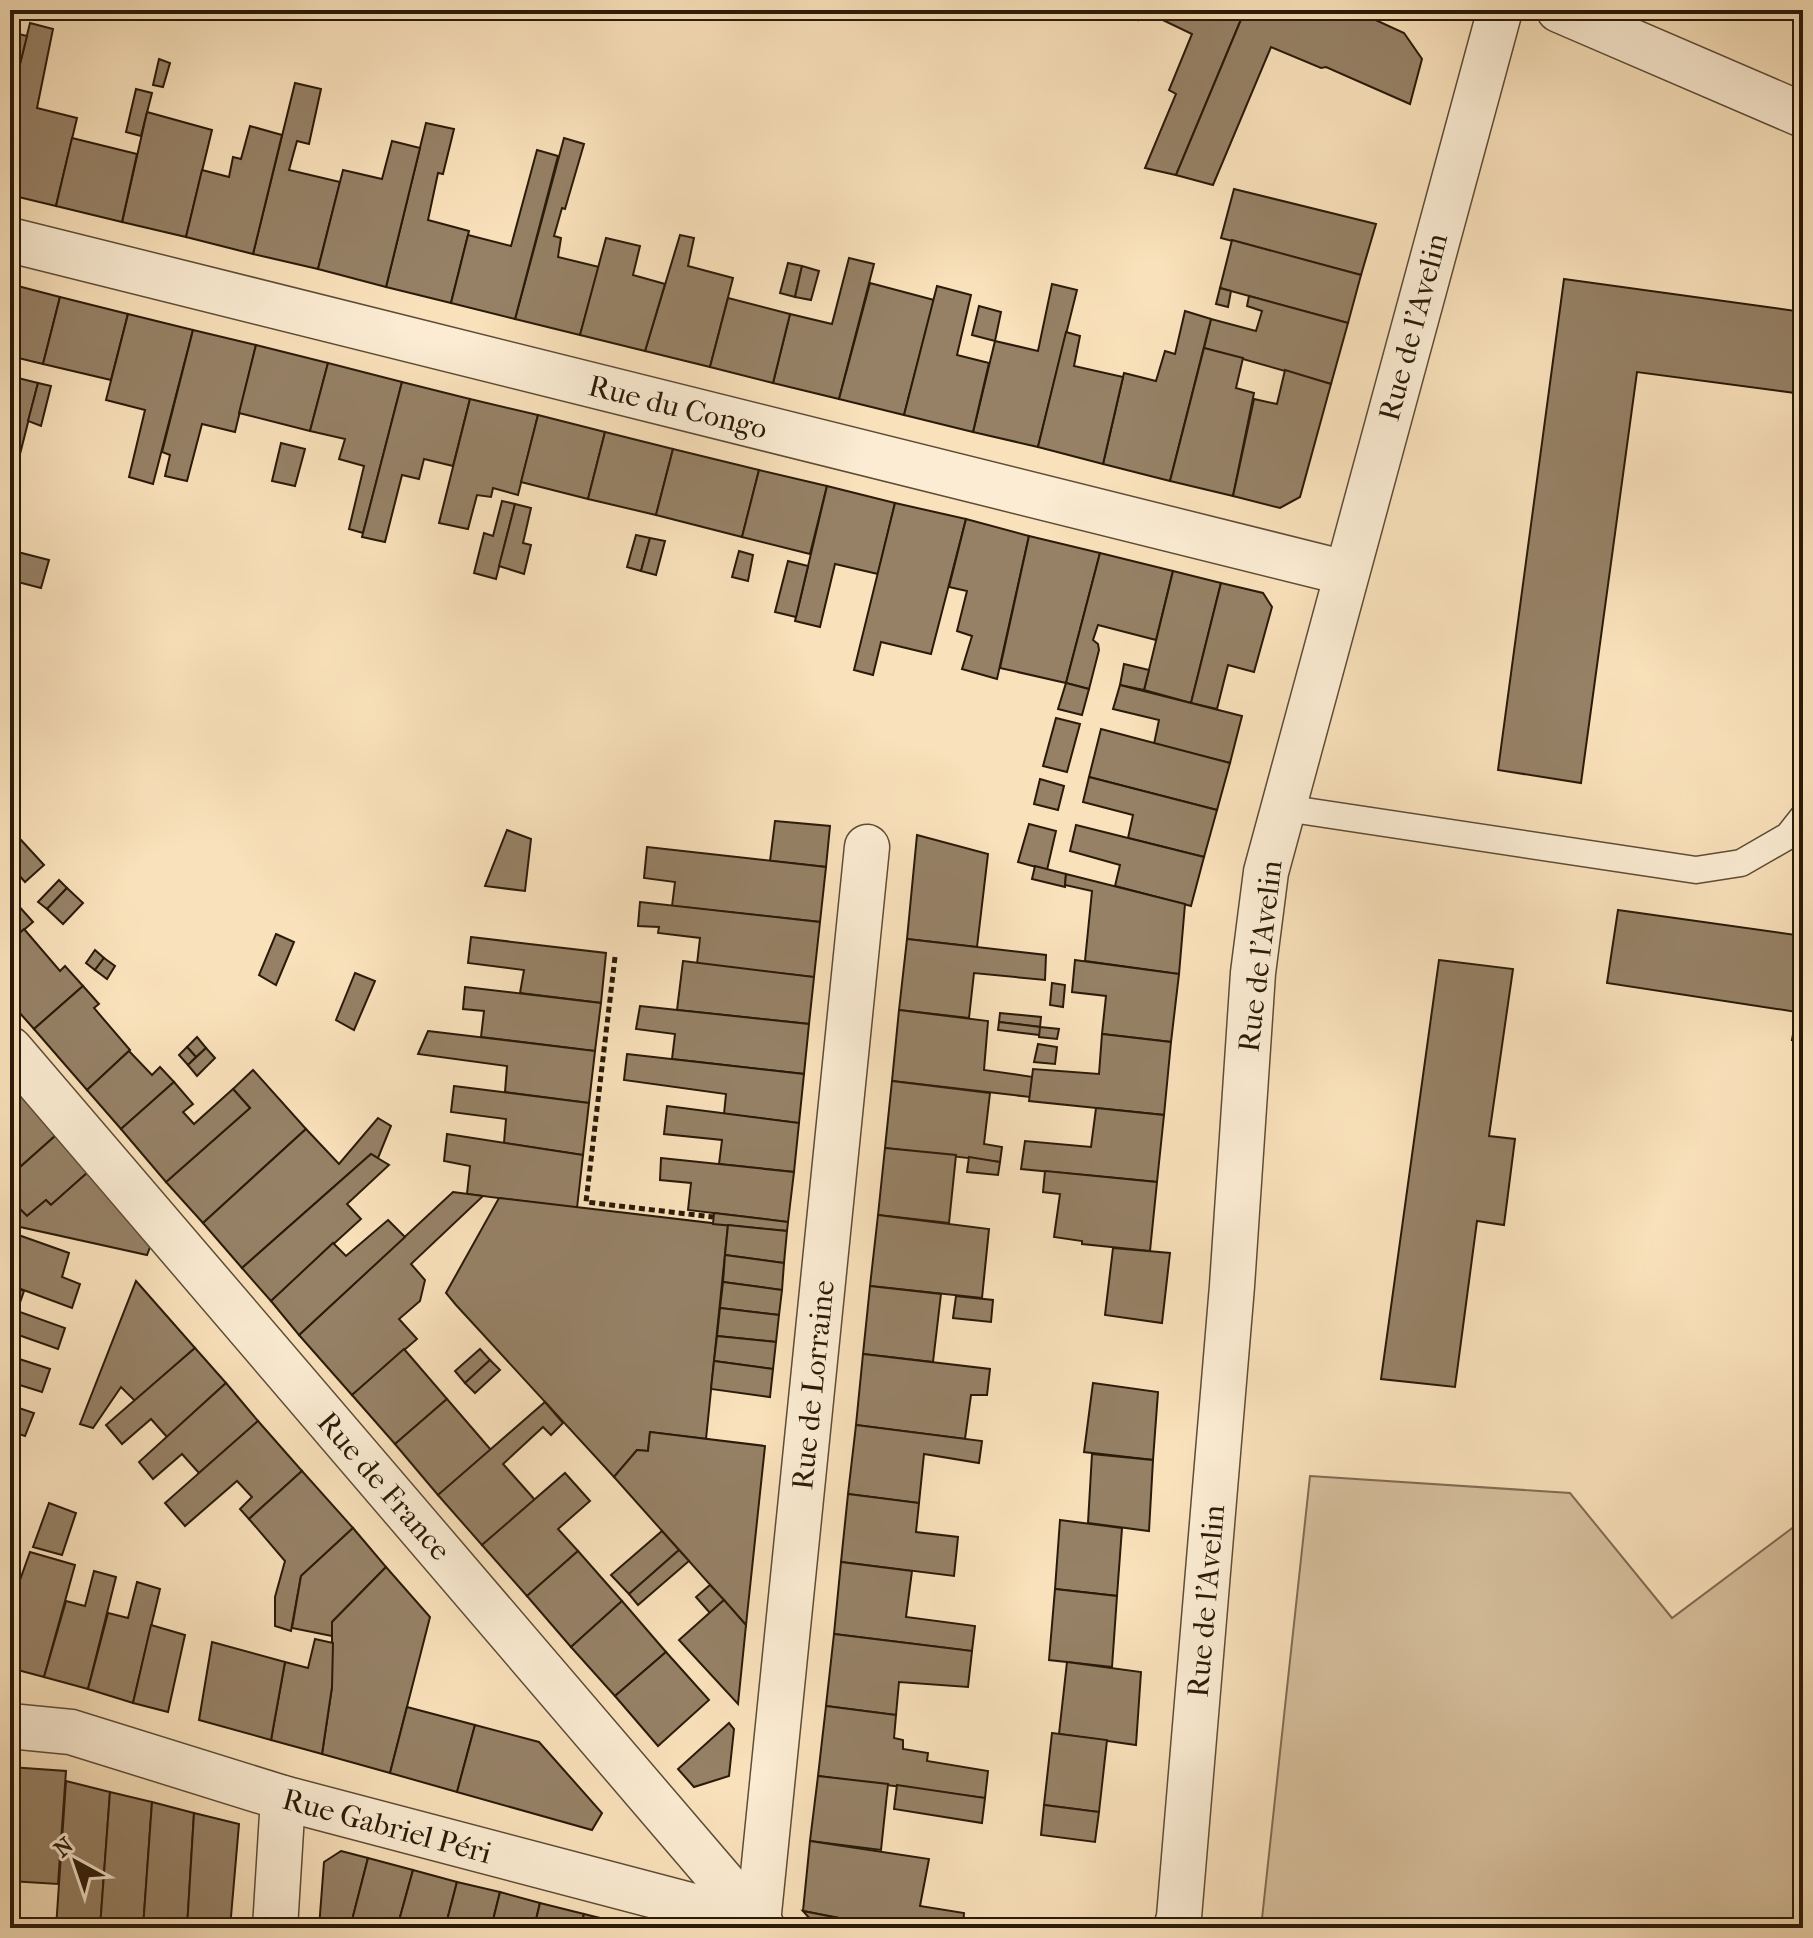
<svg xmlns="http://www.w3.org/2000/svg" width="1813" height="1938" viewBox="0 0 1813 1938" font-family="'IM FELL French Canon',serif">
<style>
.green{fill:#d6bf9d;stroke:#806c53;stroke-width:2}
.building{fill:#968166;stroke:#2a1a09;stroke-width:2}
.lines{fill:none;stroke-linecap:round;stroke-linejoin:round}
.lane-casing{stroke:#5e4c36;stroke-width:29}
.street-casing{stroke:#5e4c36;stroke-width:47}
.path{stroke:#2a1a09;stroke-width:5;stroke-dasharray:6 4;stroke-linecap:butt}
.lane{stroke:#fbecd3;stroke-width:26}
.street{stroke:#fbecd3;stroke-width:44}
.labels{text-anchor:middle;stroke-width:8;stroke-linejoin:round;paint-order:stroke}
.street-label{font-size:30px;fill:#2a1a09;stroke:#fbecd3}
</style>
<rect width="100%" height="100%" fill="#f9e1bb"/>
<filter id="stains"><feTurbulence type="fractalNoise" baseFrequency=".0025" numOctaves="4"/><feColorMatrix values="0 0 0 0 .2 0 0 0 0 .09 0 0 0 0 .02 0 0 0 .5 -.17"/></filter>
<radialGradient id="worn" r=".72"><stop offset=".6" stop-color="#630" stop-opacity="0"/><stop offset="1" stop-color="#630" stop-opacity=".3"/></radialGradient>
<!-- green -->
<polygon class="green" points="1310,1476 1570,1493 1672,1618 1803,1520 1803,1928 1261,1928"/>
<!-- building -->
<g class="building">
<polygon points="1118,10 1142,10 1138,20"/>
<polygon points="1142,10 1245,10 1176,175 1145,168 1176,94 1169,90 1192,34"/>
<polygon points="1245,10 1354,10 1404,33 1422,59 1410,104 1326,67 1321,68 1271,47 1213,185 1176,175"/>
<polygon points="30,23 53,29 37,108 77,118 56,206 10,195 10,104"/>
<polygon points="10,32 27,36 10,104"/>
<polygon points="159,59 170,63 163,87 153,85"/>
<polygon points="295,83 321,89 309,144 297,141 289,170 340,182 318,269 253,254"/>
<polygon points="136,89 152,93 141,136 126,132"/>
<polygon points="147,112 212,130 186,237 122,222"/>
<polygon points="426,123 454,129 443,174 438,173 428,220 469,231 451,303 386,287"/>
<polygon points="250,126 282,135 253,254 186,237 202,170 229,177 233,157 241,159"/>
<polygon points="72,138 137,154 122,222 56,206"/>
<polygon points="564,138 584,144 565,209 562,208 554,236 561,238 558,257 599,267 580,335 515,319"/>
<polygon points="392,141 420,148 386,287 318,269 343,170 382,179"/>
<polygon points="537,150 558,156 515,319 451,303 468,235 511,246"/>
<polygon points="1234,189 1376,224 1361,275 1221,238"/>
<polygon points="680,235 694,238 688,266 733,278 710,367 645,351"/>
<polygon points="606,238 640,246 633,275 665,284 645,351 580,335"/>
<polygon points="1232,240 1361,275 1348,323 1220,288"/>
<polygon points="849,258 874,264 839,399 773,383 790,314 832,324"/>
<polygon points="788,263 802,266 795,297 780,293"/>
<polygon points="802,266 819,271 811,300 795,297"/>
<polygon points="1564,279 1803,312 1803,394 1637,372 1581,783 1498,770"/>
<polygon points="870,283 934,300 904,415 839,399"/>
<polygon points="10,284 60,297 43,364 10,356"/>
<polygon points="1052,284 1077,290 1038,447 973,432 995,341 1038,351"/>
<polygon points="937,286 971,295 957,355 989,363 973,432 904,415"/>
<polygon points="1220,288 1231,291 1228,307 1216,304"/>
<polygon points="1249,296 1348,323 1331,384 1204,348 1211,319 1256,331 1262,311 1247,306"/>
<polygon points="60,297 128,314 111,380 43,364"/>
<polygon points="728,298 790,314 773,383 710,367"/>
<polygon points="979,306 1001,312 995,341 972,335"/>
<polygon points="1185,311 1211,319 1170,481 1103,464 1124,373 1156,381 1165,351 1175,354"/>
<polygon points="128,314 193,330 153,484 129,477 145,410 106,400"/>
<polygon points="193,330 256,345 235,432 202,424 187,481 165,476 170,455 162,452"/>
<polygon points="1066,332 1080,336 1074,366 1123,377 1103,464 1038,447"/>
<polygon points="256,345 328,363 310,431 239,413"/>
<polygon points="1204,348 1243,358 1236,388 1254,393 1233,496 1170,481"/>
<polygon points="328,363 402,382 363,533 349,529 364,466 339,459 345,439 310,431"/>
<polygon points="1285,370 1331,384 1300,497 1280,508 1233,496 1254,399 1277,404"/>
<polygon points="14,377 38,383 20,454 10,452 10,393"/>
<polygon points="402,382 470,399 453,466 424,459 419,479 402,475 385,542 362,537"/>
<polygon points="38,383 51,386 41,426 28,421"/>
<polygon points="470,399 538,415 518,495 493,488 491,497 477,495 468,529 439,523"/>
<polygon points="538,415 605,432 588,499 521,482"/>
<polygon points="605,432 673,449 656,515 588,499"/>
<polygon points="281,443 305,449 295,486 272,481"/>
<polygon points="673,449 759,470 742,537 656,515"/>
<polygon points="759,470 827,486 810,554 742,537"/>
<polygon points="827,486 895,503 878,574 835,564 820,627 795,621"/>
<polygon points="502,501 515,504 496,579 474,573 484,533 493,536"/>
<polygon points="895,503 966,519 931,654 881,642 873,675 854,670"/>
<polygon points="515,504 531,508 523,543 531,545 524,574 499,566"/>
<polygon points="966,519 1029,536 997,679 962,669 972,636 957,631 967,591 949,587"/>
<polygon points="636,535 650,538 641,571 627,567"/>
<polygon points="1029,536 1100,553 1066,683 1000,668"/>
<polygon points="650,538 665,541 656,575 641,571"/>
<polygon points="10,550 49,560 41,588 10,580"/>
<polygon points="739,551 753,555 748,581 732,577"/>
<polygon points="1100,553 1173,571 1156,640 1098,625 1093,640 1098,644 1099,650 1089,689 1066,683"/>
<polygon points="788,561 808,566 796,617 775,612"/>
<polygon points="1173,571 1221,583 1191,703 1144,690"/>
<polygon points="1221,583 1263,593 1272,607 1254,672 1228,665 1217,709 1191,703"/>
<polygon points="1124,664 1149,670 1144,690 1120,685"/>
<polygon points="1066,683 1089,689 1082,715 1058,709"/>
<polygon points="1120,685 1242,716 1230,763 1154,744 1159,720 1113,709"/>
<polygon points="1056,718 1080,724 1067,772 1043,766"/>
<polygon points="1101,729 1230,763 1217,810 1089,777"/>
<polygon points="1089,777 1217,810 1204,857 1128,838 1133,815 1083,802"/>
<polygon points="1040,779 1064,786 1058,810 1034,804"/>
<polygon points="775,821 830,826 826,867 770,861"/>
<polygon points="1029,824 1056,831 1047,870 1018,862"/>
<polygon points="1076,825 1204,857 1191,906 1115,886 1120,865 1070,851"/>
<polygon points="10,828 44,865 25,882 10,865"/>
<polygon points="507,830 531,839 525,891 485,886"/>
<polygon points="917,835 988,854 977,947 907,939"/>
<polygon points="647,847 826,867 820,922 672,906 675,882 644,878"/>
<polygon points="1035,866 1066,874 1065,887 1032,879"/>
<polygon points="1066,874 1185,904 1179,974 1085,961 1092,891 1065,885"/>
<polygon points="59,880 67,888 47,909 38,902"/>
<polygon points="67,888 83,903 63,924 47,909"/>
<polygon points="640,902 820,922 814,977 697,964 700,938 658,933 659,927 638,926"/>
<polygon points="16,903 33,922 10,942 10,908"/>
<polygon points="1618,910 1803,936 1803,1041 1792,1040 1797,1012 1607,983"/>
<polygon points="24,929 60,971 65,966 83,986 34,1029 10,1002 10,942"/>
<polygon points="276,934 294,942 276,985 259,975"/>
<polygon points="471,937 606,953 601,1003 520,993 524,970 468,963"/>
<polygon points="907,939 1046,955 1045,980 974,973 969,1018 899,1010"/>
<polygon points="95,950 104,958 95,970 86,963"/>
<polygon points="104,958 115,966 107,979 95,970"/>
<polygon points="1075,960 1179,974 1171,1042 1102,1034 1106,996 1072,992"/>
<polygon points="1439,960 1513,969 1489,1136 1515,1139 1504,1225 1477,1221 1455,1387 1381,1379"/>
<polygon points="683,961 814,977 809,1024 677,1010"/>
<polygon points="355,973 375,981 354,1030 336,1020"/>
<polygon points="1052,983 1065,985 1063,1007 1050,1005"/>
<polygon points="83,986 99,1004 94,1008 130,1050 87,1090 34,1029"/>
<polygon points="465,987 601,1003 595,1051 481,1037 484,1011 463,1009"/>
<polygon points="640,1006 809,1024 804,1074 672,1059 675,1034 636,1029"/>
<polygon points="899,1010 988,1021 984,1070 1033,1077 1030,1097 892,1081"/>
<polygon points="1000,1013 1041,1017 1040,1027 999,1022"/>
<polygon points="999,1022 1040,1027 1040,1035 998,1030"/>
<polygon points="1040,1027 1059,1029 1057,1039 1039,1037"/>
<polygon points="428,1031 595,1051 589,1103 505,1092 507,1066 418,1054"/>
<polygon points="1102,1034 1171,1042 1164,1115 1029,1101 1033,1069 1099,1074"/>
<polygon points="197,1037 206,1048 196,1057 187,1047"/>
<polygon points="1038,1044 1057,1047 1055,1064 1034,1062"/>
<polygon points="187,1047 196,1057 188,1065 179,1055"/>
<polygon points="206,1048 215,1058 197,1076 188,1065"/>
<polygon points="129,1051 152,1075 160,1067 174,1082 121,1129 87,1090"/>
<polygon points="627,1054 804,1074 799,1123 724,1114 726,1094 624,1080"/>
<polygon points="10,1067 64,1128 20,1167 10,1156"/>
<polygon points="253,1070 306,1129 203,1223 166,1182 250,1108 233,1089"/>
<polygon points="892,1081 990,1093 984,1144 1002,1147 1000,1162 885,1148"/>
<polygon points="174,1082 193,1104 183,1112 194,1124 233,1089 250,1108 166,1182 121,1129"/>
<polygon points="454,1086 589,1103 583,1155 504,1143 506,1119 451,1112"/>
<polygon points="667,1106 799,1123 794,1172 719,1164 722,1140 664,1134"/>
<polygon points="1096,1108 1164,1115 1157,1182 1021,1169 1025,1141 1091,1147"/>
<polygon points="378,1118 391,1126 378,1158 371,1154 242,1268 203,1223 306,1129 339,1164"/>
<polygon points="64,1128 96,1165 51,1205 46,1200 27,1216 15,1204 10,1208 10,1176"/>
<polygon points="447,1134 583,1155 577,1208 467,1194 470,1166 444,1161"/>
<polygon points="885,1148 956,1155 949,1223 878,1215"/>
<polygon points="371,1154 389,1165 347,1204 361,1219 271,1301 242,1268"/>
<polygon points="969,1157 1000,1162 998,1175 967,1172"/>
<polygon points="661,1158 794,1172 788,1222 688,1210 691,1183 660,1180"/>
<polygon points="96,1165 155,1234 147,1255 20,1227 17,1234 10,1232 10,1208 15,1204 27,1216 46,1200 51,1205"/>
<polygon points="1045,1171 1157,1182 1150,1251 1082,1244 1082,1241 1054,1237 1060,1194 1043,1192"/>
<polygon points="453,1192 483,1196 411,1264 425,1280 420,1301 399,1319 417,1339 352,1395 299,1335"/>
<polygon points="499,1198 728,1225 706,1439 650,1432 648,1451 637,1450 614,1477 456,1305 446,1293"/>
<polygon points="714,1213 788,1222 787,1231 713,1224"/>
<polygon points="878,1215 989,1229 982,1298 870,1286"/>
<polygon points="388,1220 405,1237 299,1335 271,1301 333,1243 346,1256"/>
<polygon points="728,1225 787,1231 784,1263 725,1255"/>
<polygon points="10,1232 69,1253 62,1277 80,1284 72,1308 10,1285"/>
<polygon points="1113,1248 1170,1253 1162,1323 1105,1315"/>
<polygon points="725,1255 784,1263 782,1290 723,1282"/>
<polygon points="136,1281 195,1348 135,1401 121,1387 93,1428 80,1424"/>
<polygon points="723,1282 782,1290 779,1315 720,1308"/>
<polygon points="10,1285 24,1291 17,1311 65,1328 58,1349 10,1332"/>
<polygon points="870,1286 941,1294 933,1362 863,1354"/>
<polygon points="956,1296 993,1300 991,1322 953,1318"/>
<polygon points="720,1308 779,1315 776,1342 717,1336"/>
<polygon points="717,1336 776,1342 773,1369 714,1361"/>
<polygon points="195,1348 226,1383 167,1437 151,1419 122,1444 106,1425"/>
<polygon points="404,1349 447,1399 395,1444 352,1395"/>
<polygon points="480,1349 490,1360 465,1383 455,1371"/>
<polygon points="863,1354 990,1369 987,1395 971,1395 965,1439 856,1425"/>
<polygon points="10,1356 50,1369 42,1392 10,1382"/>
<polygon points="490,1360 500,1370 475,1393 465,1383"/>
<polygon points="714,1361 773,1369 770,1397 711,1389"/>
<polygon points="226,1383 258,1421 199,1473 182,1454 153,1479 139,1462"/>
<polygon points="1093,1383 1158,1392 1153,1460 1084,1452"/>
<polygon points="447,1399 491,1450 438,1495 395,1444"/>
<polygon points="545,1402 563,1423 551,1435 543,1427 503,1464 535,1500 482,1545 438,1495"/>
<polygon points="10,1405 34,1413 25,1436 10,1431"/>
<polygon points="258,1421 302,1471 249,1519 240,1509 252,1497 237,1481 185,1526 165,1503"/>
<polygon points="856,1425 982,1441 979,1463 924,1454 919,1503 848,1494"/>
<polygon points="650,1432 765,1446 746,1625 614,1477 637,1450 648,1451"/>
<polygon points="1092,1454 1153,1460 1149,1531 1088,1523"/>
<polygon points="10,1458 17,1460 10,1477"/>
<polygon points="302,1471 353,1528 301,1576 291,1631 275,1626 275,1597 285,1561 249,1519"/>
<polygon points="565,1473 590,1501 558,1529 578,1551 527,1596 482,1545"/>
<polygon points="848,1494 919,1503 916,1532 958,1537 954,1576 841,1562"/>
<polygon points="49,1503 76,1513 62,1555 33,1547"/>
<polygon points="1060,1520 1122,1528 1117,1596 1055,1589"/>
<polygon points="353,1528 386,1567 332,1622 332,1636 292,1628 301,1576"/>
<polygon points="662,1531 679,1550 629,1594 611,1575"/>
<polygon points="679,1550 689,1561 638,1605 629,1594"/>
<polygon points="578,1551 622,1601 571,1647 527,1596"/>
<polygon points="30,1552 75,1565 44,1677 10,1668 10,1608"/>
<polygon points="841,1562 912,1571 906,1617 975,1626 972,1651 834,1634"/>
<polygon points="386,1567 430,1617 390,1773 322,1754 332,1687 332,1622"/>
<polygon points="94,1571 116,1577 88,1689 44,1677 66,1601 85,1606"/>
<polygon points="10,1582 19,1583 10,1608"/>
<polygon points="137,1582 160,1589 133,1703 88,1689 108,1613 128,1618"/>
<polygon points="710,1585 724,1600 710,1613 696,1597"/>
<polygon points="1055,1589 1117,1596 1112,1667 1049,1660"/>
<polygon points="724,1600 746,1625 738,1704 679,1640"/>
<polygon points="622,1601 666,1652 615,1696 571,1647"/>
<polygon points="151,1625 185,1635 168,1712 133,1703"/>
<polygon points="834,1634 972,1651 968,1687 899,1682 896,1715 826,1706"/>
<polygon points="315,1639 333,1643 332,1687 322,1754 271,1740 285,1662 308,1668"/>
<polygon points="212,1642 285,1662 271,1740 199,1720"/>
<polygon points="666,1652 709,1700 658,1746 615,1696"/>
<polygon points="1067,1662 1141,1672 1136,1745 1059,1734"/>
<polygon points="826,1706 896,1715 894,1738 903,1740 903,1749 928,1753 927,1761 988,1771 985,1798 818,1776"/>
<polygon points="407,1707 475,1725 457,1792 390,1773"/>
<polygon points="729,1723 734,1729 729,1776 694,1787 678,1769"/>
<polygon points="475,1725 539,1742 602,1813 592,1830 457,1792"/>
<polygon points="1052,1733 1107,1740 1099,1812 1044,1805"/>
<polygon points="10,1767 66,1771 58,1884 10,1881"/>
<polygon points="818,1776 888,1784 881,1850 810,1841"/>
<polygon points="66,1781 110,1792 100,1928 56,1928"/>
<polygon points="897,1785 985,1798 982,1823 894,1809"/>
<polygon points="110,1792 152,1802 143,1928 100,1928"/>
<polygon points="152,1802 194,1813 187,1928 143,1928"/>
<polygon points="1044,1805 1099,1812 1095,1842 1041,1835"/>
<polygon points="194,1813 239,1824 230,1928 187,1928"/>
<polygon points="810,1841 929,1859 920,1906 964,1913 963,1928 890,1928 803,1911"/>
<polygon points="341,1851 368,1858 350,1928 319,1928 324,1862"/>
<polygon points="368,1858 413,1870 397,1928 350,1928"/>
<polygon points="413,1870 457,1882 445,1928 397,1928"/>
<polygon points="457,1882 500,1892 491,1928 445,1928"/>
<polygon points="500,1892 540,1903 534,1928 491,1928"/>
<polygon points="540,1903 584,1914 580,1928 534,1928"/>
<polygon points="803,1911 890,1928 818,1928"/>
<polygon points="584,1914 628,1925 630,1928 580,1928"/>
</g>
<g class="lines">
<!-- lane casing -->
<g class="lane-casing">
<polyline id="lane" points="1285,808 1696,870 1741,863 1788,836 1803,817"/>
</g>
<!-- street casing -->
<g class="street-casing">
<g id="street">
<polyline points="1559,10 1803,115"/>
<polyline points="10,240 1346,573"/>
<polyline points="10,1049 758,1923"/>
<polyline points="10,1726 71,1732 283,1798 758,1923 763,1928"/>
<polyline points="758,1923 867,847"/>
<polyline points="275,1928 283,1798"/>
<polyline points="1176,1928 1179,1917 1232,1286 1253,973 1266,872 1500,10"/>
</g>
</g>
<!-- path -->
<polyline class="path" points="615,957 586,1202 713,1217"/>
<!-- lane -->
<use href="#lane" class="lane"/>
<!-- street -->
<use href="#street" class="street"/>
</g>
<g class="labels">
<!-- street labels -->
<g class="street-label">
<text transform="translate(1413 327) rotate(-75)" y="10">Rue de l'Avelin</text>
<text transform="translate(678 407) rotate(14)" y="10">Rue du Congo</text>
<text transform="translate(1260 956) rotate(-83)" y="10">Rue de l'Avelin</text>
<text transform="translate(813 1385) rotate(-84)" y="10">Rue de Lorraine</text>
<text transform="translate(384 1486) rotate(49)" y="10">Rue de France</text>
<text transform="translate(1206 1601) rotate(-85)" y="10">Rue de l'Avelin</text>
<text transform="translate(387 1826) rotate(15)" y="10">Rue Gabriel Péri</text>
</g>
</g>
<!-- margin -->
<rect width="1813" height="1938" fill="none" stroke="#f9e1bb" stroke-width="40"/>
<rect x="12" y="12" width="1789" height="1914" fill="none" stroke="#2a1a09" stroke-width="4"/>
<rect x="20" y="20" width="1773" height="1898" fill="none" stroke="#2a1a09" stroke-width="2"/>
<!-- north arrow -->
<g transform="translate(76 1862) rotate(320)" stroke="#fbecd3" stroke-width="6" paint-order="stroke">
<path d="M0-6L14 30L0 20L-14 30Z" fill="#2a1a09"/>
<text y="-12" font-size="22" font-weight="bold" text-anchor="middle" fill="#2a1a09">N</text>
</g>
<rect width="100%" height="100%" filter="url(#stains)"/>
<rect width="100%" height="100%" fill="url(#worn)"/>
</svg>
